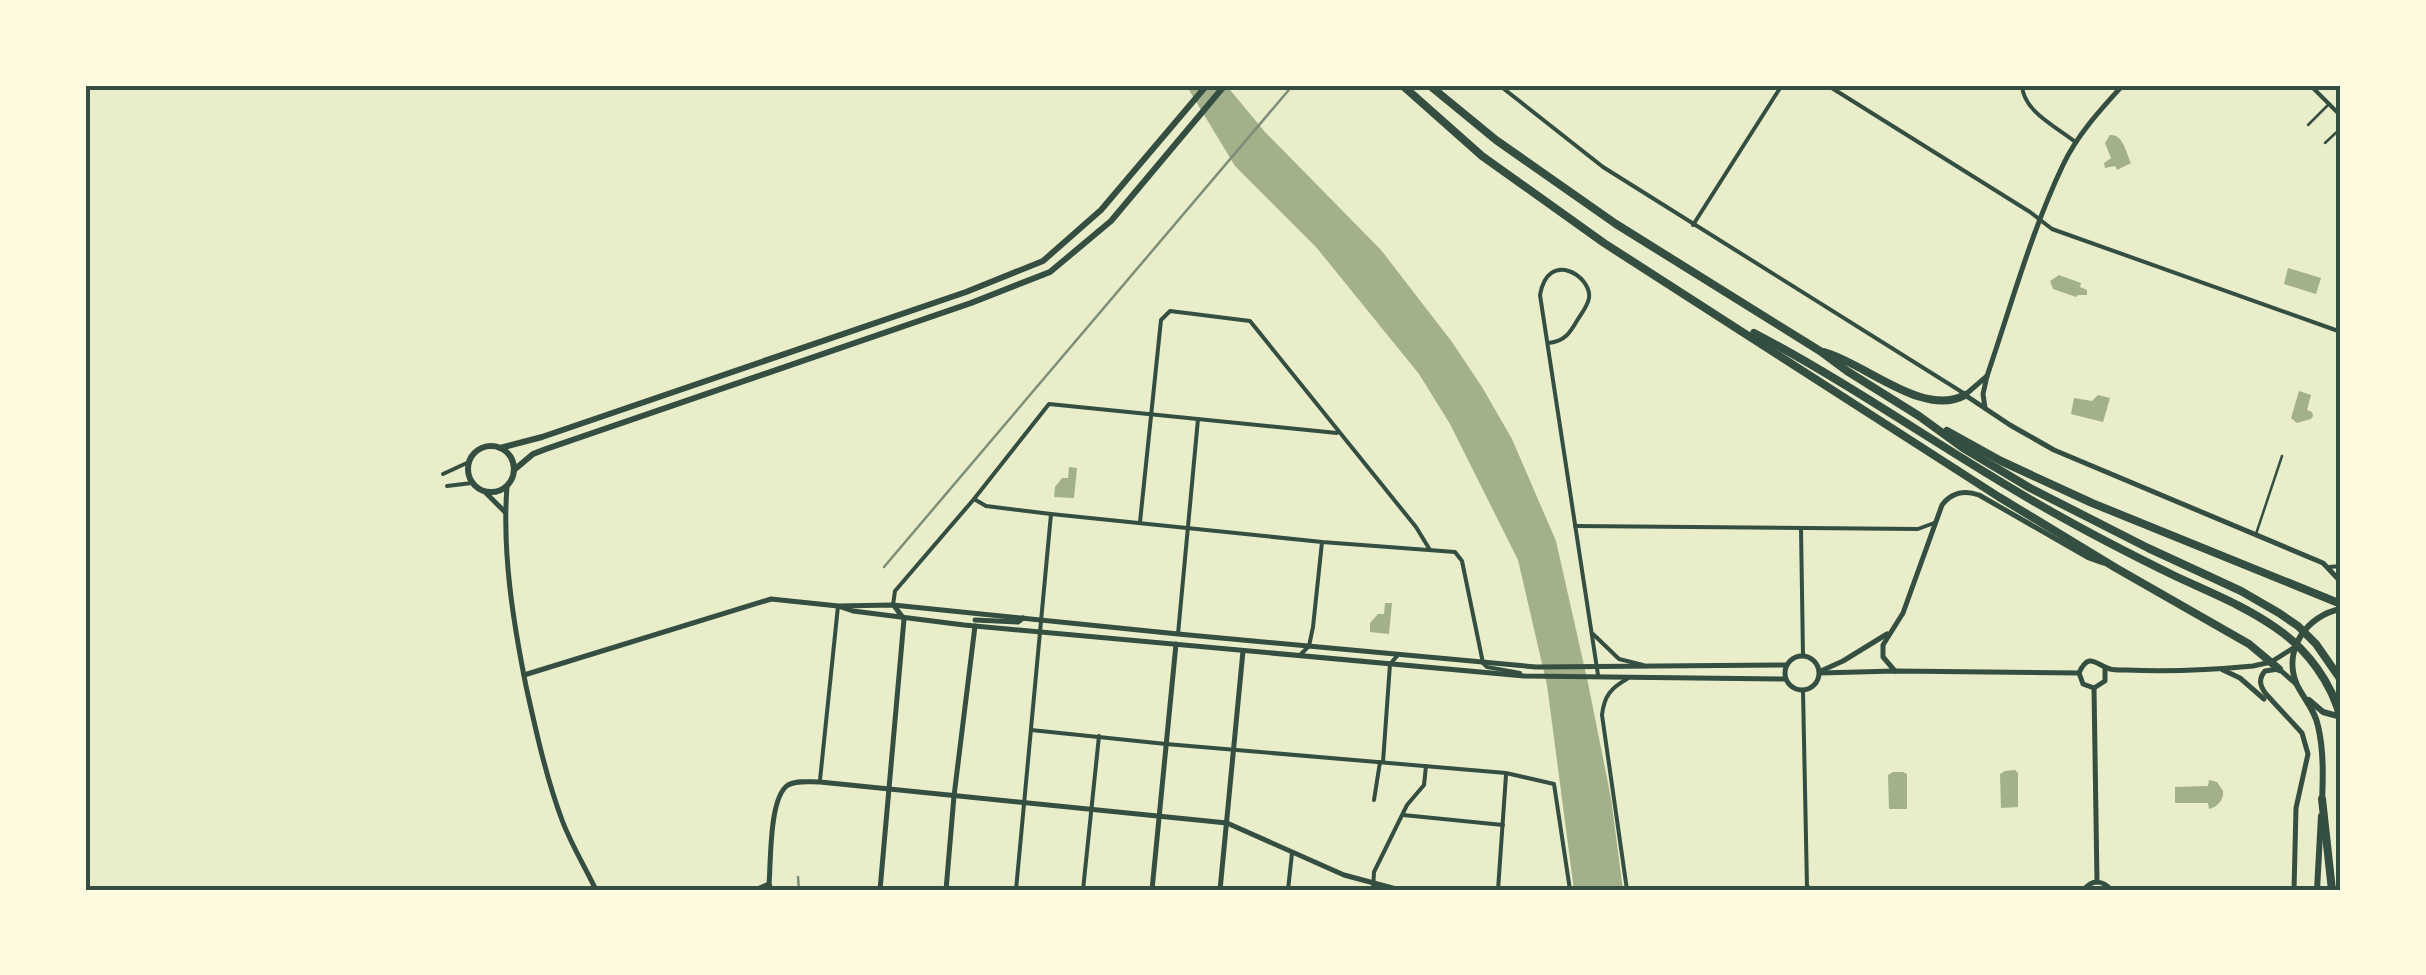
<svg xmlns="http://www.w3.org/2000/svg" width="2426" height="975" viewBox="0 0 2426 975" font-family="'Noto Sans',sans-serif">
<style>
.water{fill:#a3b18a}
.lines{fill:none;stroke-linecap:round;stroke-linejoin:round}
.service{stroke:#344e41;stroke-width:2.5}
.minor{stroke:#344e41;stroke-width:4}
.tertiary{stroke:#344e41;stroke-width:5}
.secondary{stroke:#344e41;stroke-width:6}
.primary{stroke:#344e41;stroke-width:6}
.motorway{stroke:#344e41;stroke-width:8}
.rail{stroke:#7c8e77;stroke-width:2.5}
.neatline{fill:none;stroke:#344e41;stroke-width:4}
</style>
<rect width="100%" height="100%" fill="#e9edc9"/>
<!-- water -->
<g class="water">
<polygon points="1186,85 1226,85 1265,132 1381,250 1452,342 1482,387 1512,439 1556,541 1588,683 1611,798 1623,890 1574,890 1547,685 1518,560 1450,424 1419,374 1316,247 1235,166"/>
<path d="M 2110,135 C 2123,134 2126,152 2131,163 L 2117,170 L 2115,166 L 2105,168 L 2104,163 L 2111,158 L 2105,143 Z"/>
<polygon points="2288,268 2321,278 2316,294 2284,284"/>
<polygon points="2059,275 2081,283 2080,287 2087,290 2087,295 2078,295 2076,297 2053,289 2050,281"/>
<polygon points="2299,391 2311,395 2307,410 2312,412 2313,416 2311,419 2297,423 2291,418"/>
<polygon points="2098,395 2110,398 2103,422 2071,414 2074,398 2092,401"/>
<polygon points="1069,467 1077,468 1074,498 1054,497 1055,487 1062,478 1068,478"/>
<polygon points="1385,603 1392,603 1389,634 1370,632 1370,623 1378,614 1384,614"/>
<polygon points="2015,770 2018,773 2018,807 2001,808 2000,774 2005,771"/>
<polygon points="1893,772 1903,772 1907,774 1907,809 1889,809 1888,775"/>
<path d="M 2209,780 L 2217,782 L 2223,791 C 2224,799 2218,807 2209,809 L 2208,803 L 2175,803 L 2175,787 L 2208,786 Z"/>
</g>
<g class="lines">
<!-- service -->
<g class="service">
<polyline points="2308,125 2328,105"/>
<polyline points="2325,143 2341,128"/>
<polyline points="2256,534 2282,456"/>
</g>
<!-- minor -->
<g class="minor">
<polyline points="1499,85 1603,167 1965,394"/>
<polyline points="1827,85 2030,212 2052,229 2341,332"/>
<path d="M 2022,85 C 2023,111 2055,126 2074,141"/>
<polyline points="2310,85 2341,116"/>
<polyline points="1693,225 1782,85"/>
<path d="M 1549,343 C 1565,341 1570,333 1578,319 C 1582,313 1588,305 1589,298 C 1592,276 1548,249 1540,295 L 1598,675"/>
<polyline points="443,474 469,462"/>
<polyline points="447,486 472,483"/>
<polyline points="974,499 986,506 1051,514 1322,542 1455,552 1462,561 1483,663 1487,667 1520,673"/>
<polyline points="1140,522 1161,320 1170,311 1250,321 1416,527 1430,550"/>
<polyline points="1575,526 1918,529 1934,523"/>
<polyline points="1801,528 1803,656"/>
<polyline points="2329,567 2341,566"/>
<polyline points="893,605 895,591 974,499 1049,404 1337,433"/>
<polyline points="1178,634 1198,419"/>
<polyline points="1593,634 1619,659 1643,665"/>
<polyline points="1299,656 1309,646 1313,627 1322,542"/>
<path d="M 1627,679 C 1611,688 1604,696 1602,715 L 1627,890"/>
<polyline points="1803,691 1807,887"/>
<polyline points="1031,730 1166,744 1506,773 1554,784 1570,890"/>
<polyline points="1383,762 1390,664 1398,655"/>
<polyline points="820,780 838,606"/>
<polyline points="1374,800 1380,762"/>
<polyline points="1403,815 1503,825"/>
<polyline points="1016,890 1051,514"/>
<polyline points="1083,890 1099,736"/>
<polyline points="1288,890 1292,853"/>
<polyline points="1373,890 1374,872 1407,805 1424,785 1426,766"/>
<polyline points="1498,890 1506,775"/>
<polyline points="1799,890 1807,887 1816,890"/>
</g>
<!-- tertiary -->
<g class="tertiary">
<polyline points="1987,376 1965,395 2010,425 2054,450 2323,563 2341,582"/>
<path d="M 1985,408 L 1983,394 L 1987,376 C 2011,306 2031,232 2063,165 C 2077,135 2101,109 2123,85"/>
<path d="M 507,486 C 502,552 513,621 526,686 C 536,731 546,777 562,820 C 571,844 585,867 596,890"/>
<polyline points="485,492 505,512"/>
<polyline points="841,607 853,611 964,625 1524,676 1785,679"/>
<polyline points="975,620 1018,622 1023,618"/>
<circle cx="1802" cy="673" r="17"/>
<polyline points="1823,670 1843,661 1887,634"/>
<polyline points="2223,670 2240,678 2264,699"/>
<path d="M 1895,671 L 1883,657 L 1883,645 L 1903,613 L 1942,505 C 1952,492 1964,490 1979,495 L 2089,558 L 2103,563"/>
<polyline points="1820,673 1895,671 2079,673"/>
<path d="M 2079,673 C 2089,651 2096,665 2110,669 C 2112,670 2123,670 2126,670 C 2168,672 2211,670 2253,666 L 2271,662 L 2295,647"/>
<polyline points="2079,673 2083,684 2094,688 2105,681 2105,668"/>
<polyline points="524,675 771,599 838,606 893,605 1178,634 1536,667 1787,665"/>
<polyline points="2094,688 2097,882"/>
<polyline points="755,890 769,884"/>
<path d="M 771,890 L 769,884 C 771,862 769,797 788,785 C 797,780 810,782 820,782 L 1227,823 L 1344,875 L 1400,890"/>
<polyline points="880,890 904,619 895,607"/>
<polyline points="946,890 954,796 975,626"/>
<polyline points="1152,890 1176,644"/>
<polyline points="1220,890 1243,651"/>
<path d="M 2084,890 C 2092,879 2103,880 2111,890"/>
<path d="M 2294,890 L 2296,808 L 2308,754 L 2302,733 L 2266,694 C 2260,686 2258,679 2265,671 L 2279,669 L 2296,684"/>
</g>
<!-- secondary -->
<g class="secondary">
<circle cx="491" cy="469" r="23"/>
<polyline points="500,448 542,437 966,292 1043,261 1101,210 1207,85"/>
<polyline points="514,470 533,454 546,449 971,303 1050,272 1111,221 1225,85"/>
</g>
<!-- primary -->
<g class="primary">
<polyline points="2309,700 2323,712 2341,717"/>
<path d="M 2322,804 C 2323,778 2324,751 2318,726 C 2315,710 2304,699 2297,685 C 2282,650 2307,615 2341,609"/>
<polyline points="2317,890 2321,816"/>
</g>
<!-- motorway -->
<g class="motorway">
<polyline points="1402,85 1482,156 1604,243 1999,497 2116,568 2249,644 2279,669"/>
<polyline points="1429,85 1496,140 1616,224 1820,351 1847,371 1919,416 1963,448 2030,488 2148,548 2241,591 2279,613 2298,626 2316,644 2341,680"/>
<path d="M 1754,333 C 1855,386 1948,453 2047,509 C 2089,533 2132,555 2175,576 C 2209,592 2245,606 2276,628 C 2307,649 2332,683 2341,719"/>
<path d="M 1824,352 C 1865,363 1923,418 1965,395"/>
<polyline points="1947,431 2001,461 2092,503 2341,604"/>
<polyline points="2322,799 2332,890"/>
</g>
<!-- rail -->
<g class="rail">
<polyline points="884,567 1293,85"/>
<polyline points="798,877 799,890"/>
</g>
</g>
<!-- border -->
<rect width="2426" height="975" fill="none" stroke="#fefae0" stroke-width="175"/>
<rect x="88" y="88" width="2250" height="800" class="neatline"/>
</svg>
